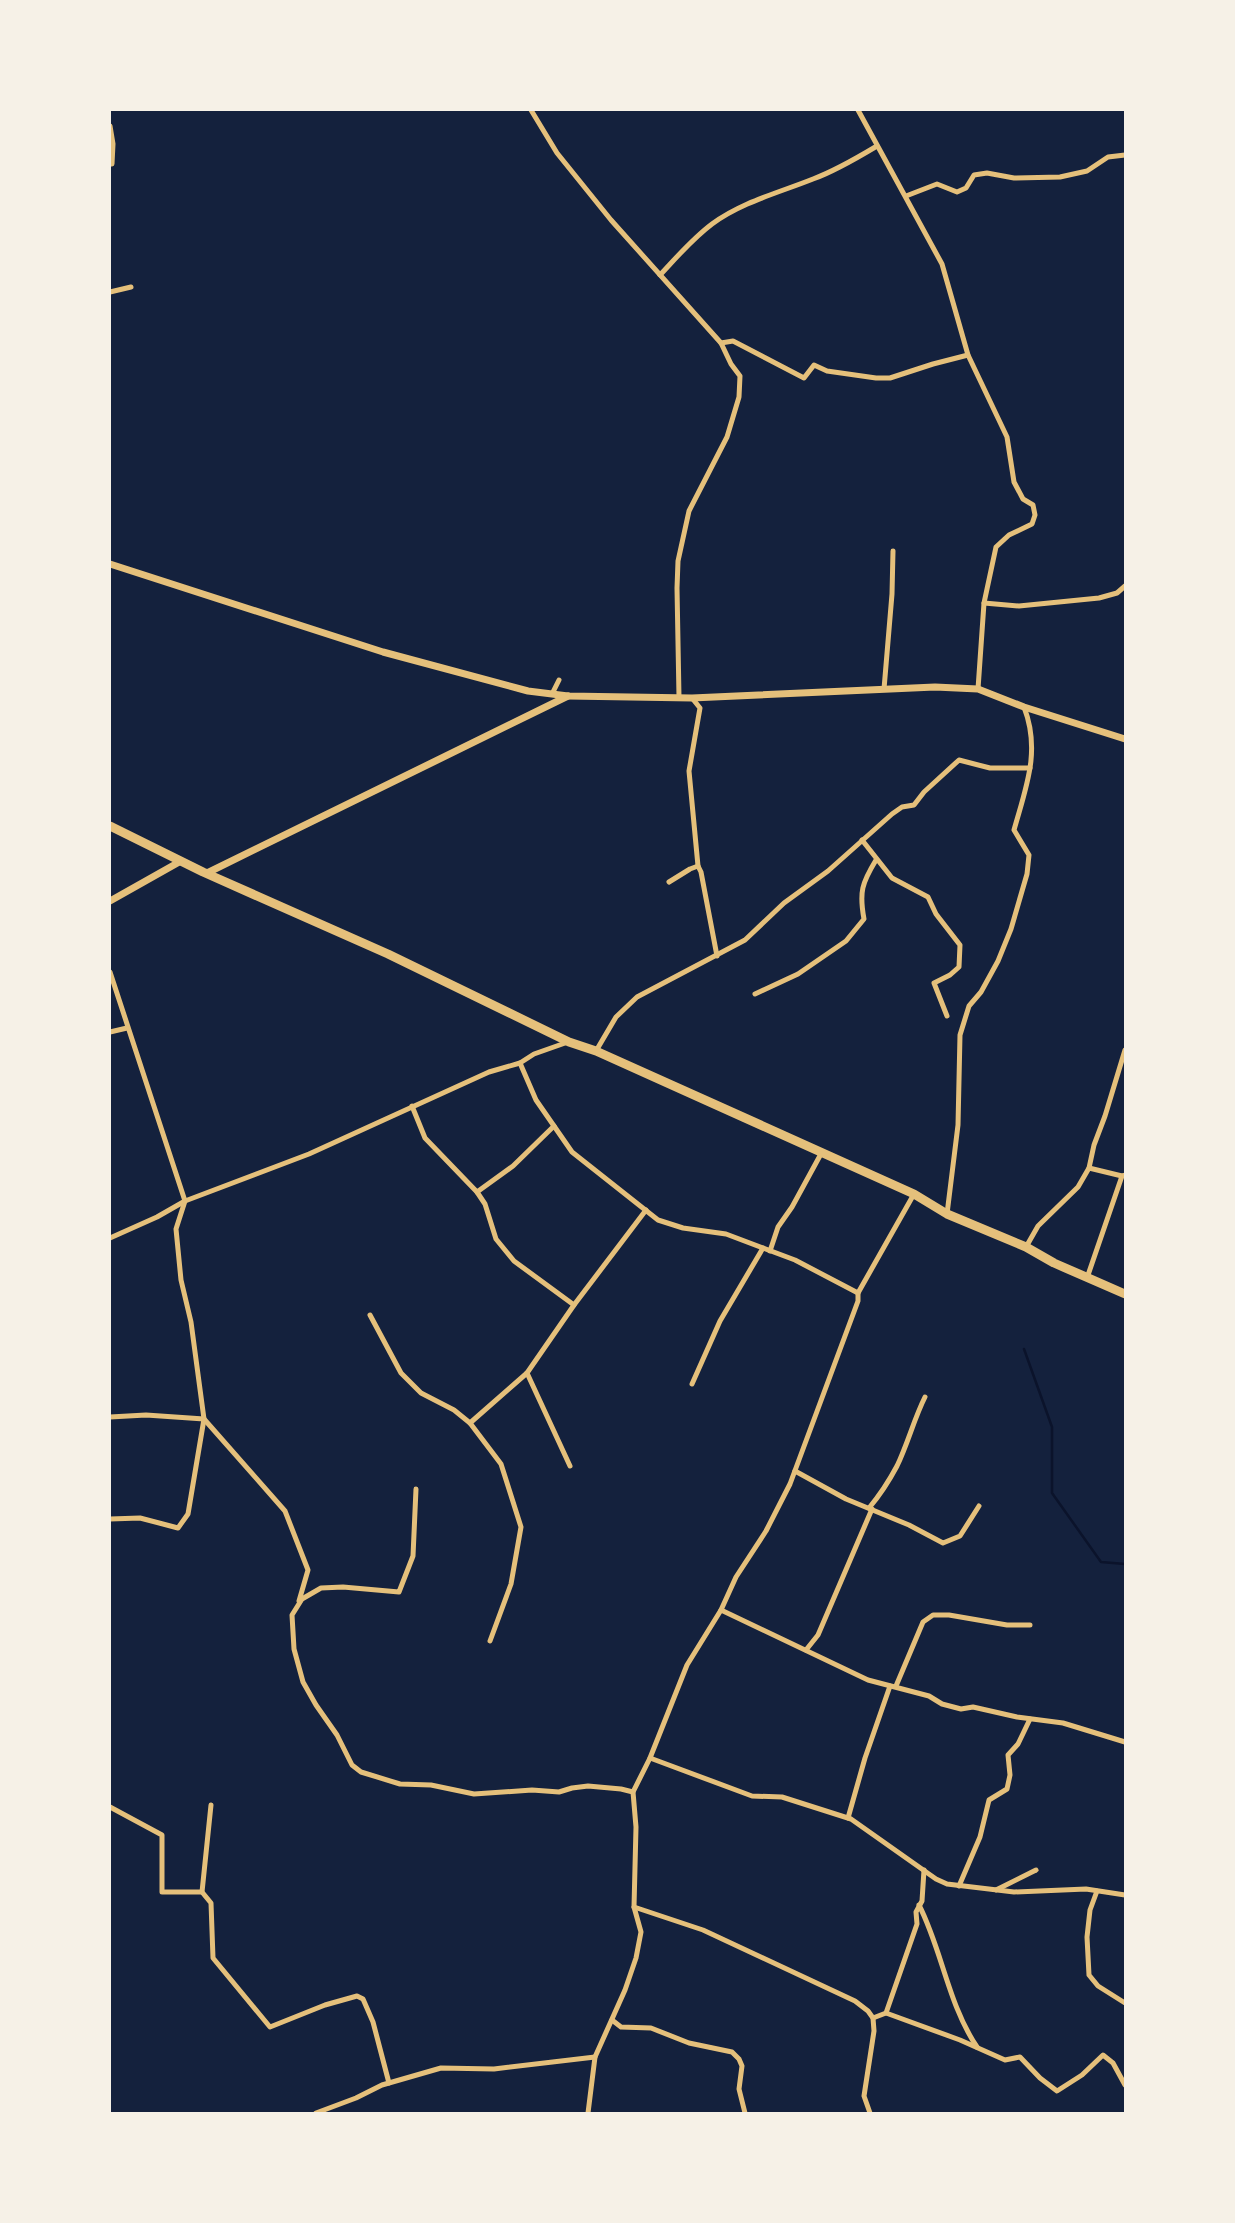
<svg xmlns="http://www.w3.org/2000/svg" width="1235" height="2223" viewBox="0 0 1235 2223" font-family="Ubuntu,sans-serif">
<style>
.lines{fill:none;stroke-linecap:round;stroke-linejoin:round}
.stream{stroke:#0b132b;stroke-width:2.5}
.minor{stroke:#e5c07b;stroke-width:5}
.tertiary{stroke:#e5c07b;stroke-width:7}
.primary{stroke:#e5c07b;stroke-width:9}
</style>
<rect width="100%" height="100%" fill="#14213d"/>
<g class="lines">
<!-- stream -->
<polyline class="stream" points="1024,1349 1052,1427 1052,1493 1101,1562 1125,1564"/>
<!-- minor -->
<g class="minor">
<polyline points="531,110 557,153 611,220 721,343 731,364 740,376 739,397 727,437 689,511 678,561 677,588 679,697"/>
<polyline points="858,110 942,264 968,355 1007,437 1014,482 1023,499 1033,505 1035,515 1032,524 1009,535 996,547 984,603 978,689"/>
<polyline points="110,126 113,144 112,164"/>
<polyline points="906,196 937,184 957,192 966,188 974,175 987,173 1014,178 1060,177 1087,171 1108,157 1125,155"/>
<path d="M 660,275 C 676,258 692,239 712,224 C 742,202 778,193 813,179 C 835,171 857,158 877,146"/>
<polyline points="110,292 131,287"/>
<polyline points="721,343 733,341 804,378 814,365 827,371 876,378 890,378 933,364 968,355"/>
<polyline points="984,603 1019,606 1099,598 1117,593 1125,586"/>
<polyline points="884,689 892,594 893,551"/>
<polyline points="552,694 559,680"/>
<polyline points="692,698 700,708 689,771 698,866 701,872 717,956"/>
<polyline points="862,840 892,878 928,897 936,914 960,945 959,967 950,975 934,983 947,1016"/>
<polyline points="669,882 690,869 698,866"/>
<polyline points="110,972 185,1201 176,1229 181,1280 191,1322 204,1419 188,1514 178,1528 140,1518 110,1519"/>
<path d="M 755,994 L 798,974 L 846,941 L 864,919 C 859,892 862,883 876,860"/>
<polyline points="110,1032 127,1028"/>
<polyline points="596,1051 616,1017 637,997 745,940 784,903 828,871 892,814 902,807 914,805 924,792 959,760 990,768 1030,768"/>
<polyline points="520,1063 536,1100 572,1152 658,1220 683,1228 726,1234 795,1260 858,1293"/>
<polyline points="412,1106 425,1138 477,1192 485,1204 496,1239 514,1261 574,1305"/>
<polyline points="1089,1168 1122,1176"/>
<polyline points="477,1192 513,1166 554,1126"/>
<path d="M 947,1214 L 958,1125 L 960,1035 L 969,1006 L 981,992 L 998,961 L 1011,929 L 1027,874 L 1029,855 L 1014,830 C 1026,787 1041,751 1024,707"/>
<polyline points="110,1238 157,1217 185,1201 309,1154 489,1072 520,1063 534,1054 568,1042"/>
<polyline points="1026,1247 1038,1226 1078,1187 1089,1168 1094,1145 1105,1116 1125,1050"/>
<polyline points="770,1251 778,1227 792,1207 822,1152"/>
<polyline points="1087,1278 1122,1176 1125,1175"/>
<polyline points="370,1315 401,1373 421,1393 454,1410 470,1423 501,1464 521,1527 511,1584 490,1641"/>
<polyline points="527,1373 570,1466"/>
<polyline points="692,1384 720,1321 763,1248"/>
<polyline points="110,1417 146,1415 204,1419 285,1511 308,1570 299,1601"/>
<polyline points="470,1423 527,1373 574,1305 646,1210"/>
<polyline points="795,1471 846,1499 909,1525 943,1543 960,1536 979,1506"/>
<polyline points="416,1489 413,1556 399,1592 343,1587 321,1588 302,1599 292,1615 294,1649 303,1682 316,1705 337,1735 352,1765 361,1772 400,1784 431,1785 474,1794 532,1790 559,1792 572,1788 588,1786 621,1789 633,1792"/>
<path d="M 869,1508 C 880,1495 889,1481 897,1466 C 908,1443 914,1419 925,1397"/>
<polyline points="721,1610 868,1680 929,1696 942,1704 961,1709 973,1707 1017,1717 1063,1723 1125,1742"/>
<polyline points="806,1650 818,1635 872,1509"/>
<polyline points="896,1686 923,1622 933,1615 949,1615 1007,1625 1030,1625"/>
<polyline points="650,1758 752,1796 782,1797 851,1819 936,1879 947,1884 1014,1892 1086,1889 1125,1895"/>
<polyline points="211,1805 202,1892 211,1903 213,1958 270,2027 325,2005 357,1996 363,1999 373,2022 389,2083"/>
<polyline points="110,1807 162,1835 162,1892 202,1892"/>
<polyline points="848,1818 865,1758 890,1686"/>
<polyline points="959,1886 980,1837 989,1800 1007,1789 1010,1775 1008,1755 1018,1744 1030,1719"/>
<polyline points="996,1890 1036,1870"/>
<polyline points="1097,1891 1090,1910 1087,1937 1089,1975 1098,1986 1125,2003"/>
<path d="M 919,1905 C 942,1950 948,2004 977,2047"/>
<polyline points="634,1907 703,1930 855,2001 868,2011 873,2018 874,2031 864,2096 870,2113"/>
<polyline points="886,2013 960,2040 1005,2060 1020,2057 1040,2078 1057,2091 1082,2075 1103,2055 1113,2063 1125,2085"/>
<polyline points="873,2018 886,2013 917,1924 916,1912 922,1901 924,1870"/>
<polyline points="612,2020 621,2027 651,2028 689,2043 732,2052 739,2059 742,2066 739,2089 745,2113"/>
<polyline points="316,2113 356,2098 382,2085 441,2068 494,2069 595,2057"/>
<polyline points="588,2113 595,2057 625,1990 636,1958 641,1932 634,1907 636,1827 633,1792 650,1758 687,1665 721,1610 736,1577 766,1531 790,1484 858,1301 858,1293 914,1194"/>
</g>
<!-- tertiary -->
<g class="tertiary">
<polyline points="110,564 383,652 528,691 568,696 692,698 935,687 978,689 1024,707 1125,739"/>
<polyline points="207,873 568,696"/>
<polyline points="110,901 181,861"/>
</g>
<!-- primary -->
<polyline class="primary" points="110,826 203,872 388,954 569,1042 596,1051 914,1194 947,1214 1026,1247 1054,1263 1125,1294"/>
</g>
<!-- border -->
<rect width="1235" height="2223" fill="none" stroke="#f6f1e7" stroke-width="222"/>
</svg>
